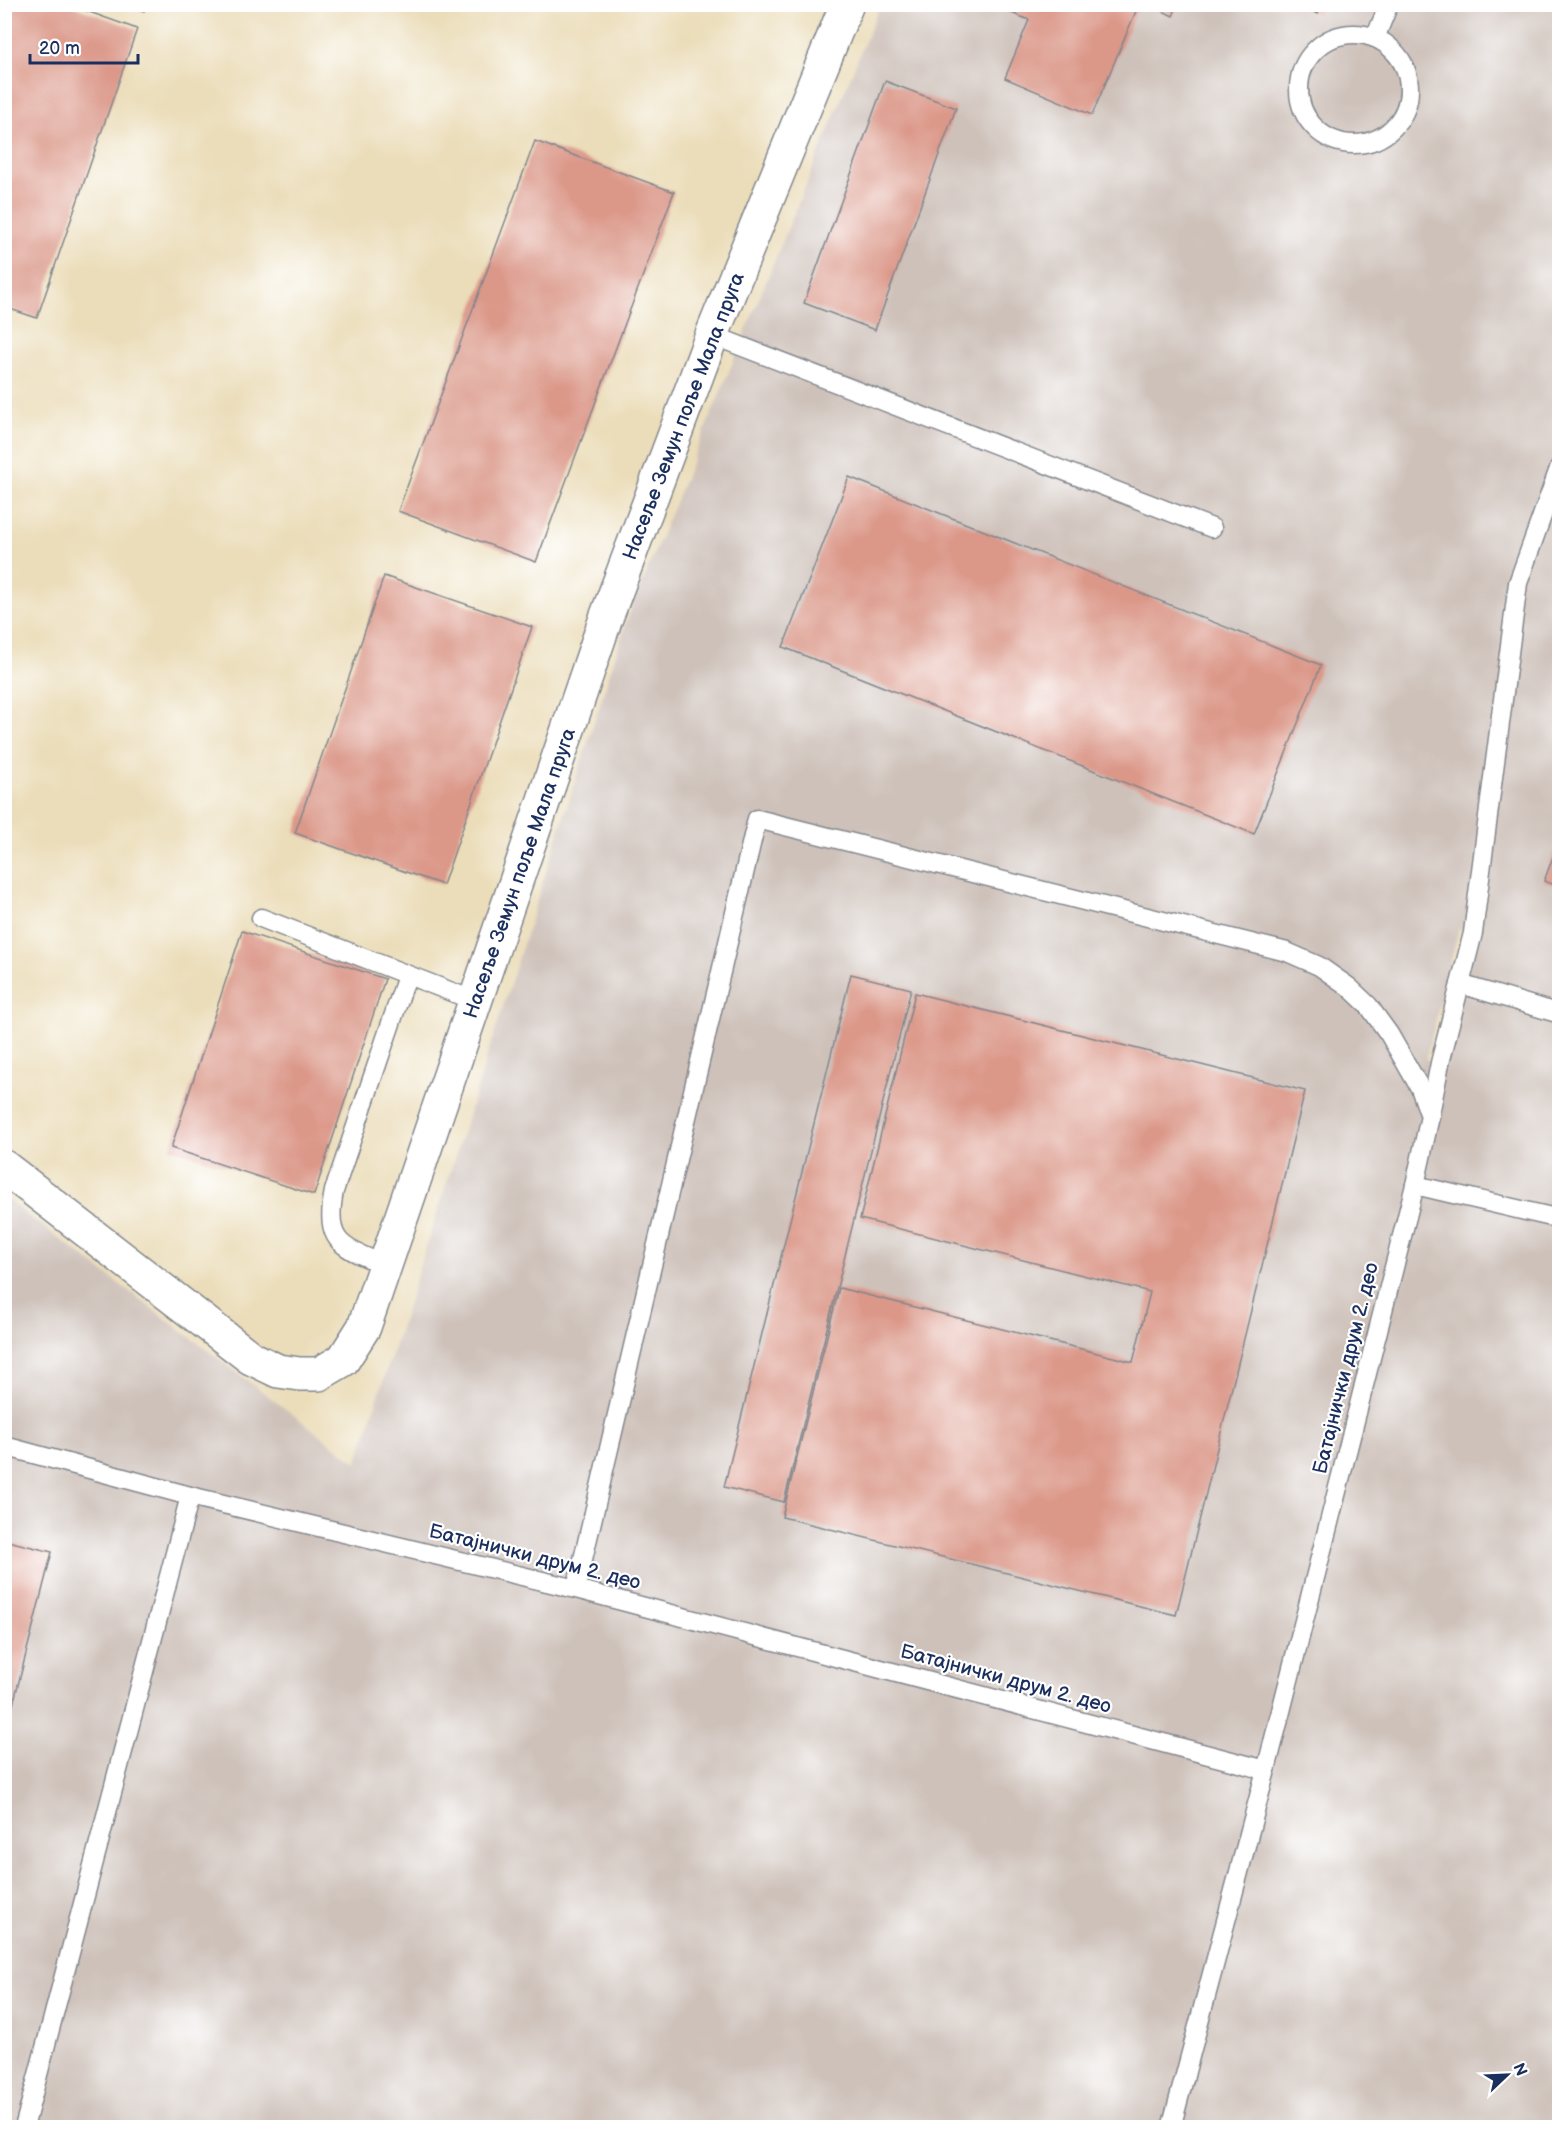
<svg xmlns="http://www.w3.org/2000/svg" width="1564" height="2132" viewBox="0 0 1564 2132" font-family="'Balsamiq Sans',sans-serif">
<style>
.industrial{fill:#cec1ba;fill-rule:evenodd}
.building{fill:#db9889}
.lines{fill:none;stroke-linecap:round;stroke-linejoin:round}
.service-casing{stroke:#83868c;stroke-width:21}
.minor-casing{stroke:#83868c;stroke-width:36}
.service{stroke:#fff;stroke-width:18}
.minor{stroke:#fff;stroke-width:33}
.labels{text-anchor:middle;stroke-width:4.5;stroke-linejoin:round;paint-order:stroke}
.street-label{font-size:20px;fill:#1b2f5e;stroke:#fff}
</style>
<rect width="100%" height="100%" fill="#fff"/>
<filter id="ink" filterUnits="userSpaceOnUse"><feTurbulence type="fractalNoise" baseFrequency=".0167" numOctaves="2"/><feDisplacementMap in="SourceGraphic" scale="12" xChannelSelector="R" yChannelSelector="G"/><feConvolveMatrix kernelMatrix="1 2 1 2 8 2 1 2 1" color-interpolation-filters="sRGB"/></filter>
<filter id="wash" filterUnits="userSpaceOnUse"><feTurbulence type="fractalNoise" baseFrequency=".008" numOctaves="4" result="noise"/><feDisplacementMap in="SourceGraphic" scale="24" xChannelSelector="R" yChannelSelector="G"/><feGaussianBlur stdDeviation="1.35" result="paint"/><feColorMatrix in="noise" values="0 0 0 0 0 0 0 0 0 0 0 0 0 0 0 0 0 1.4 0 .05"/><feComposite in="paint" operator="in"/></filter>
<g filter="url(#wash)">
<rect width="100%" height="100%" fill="#ebddb9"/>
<!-- industrial -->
<path class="industrial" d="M 880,5 L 1559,5 L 1559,2127 L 5,2127 L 4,1197 L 357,1463 L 627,619 ZM 1459,929 L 1473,933 L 1440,1063 L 1426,1059 Z"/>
<g id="blocks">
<!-- building -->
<g class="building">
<polygon points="4,4 67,4 137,29 37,318 4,307"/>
<polygon points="128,4 146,4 144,11"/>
<polygon points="1001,4 1139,4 1092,115 1005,78 1029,20 999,8"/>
<polygon points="1148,4 1178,4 1173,16"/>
<polygon points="1295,4 1321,4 1318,14"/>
<polygon points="885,81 956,108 875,330 804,303"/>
<polygon points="535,141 674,192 536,562 398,511"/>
<polygon points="849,477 1321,665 1254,834 783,647"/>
<polygon points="384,576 532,627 443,885 295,833"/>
<polygon points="1559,841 1560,842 1560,887 1544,881"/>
<polygon points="242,931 385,979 314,1195 171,1148"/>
<polygon points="851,974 911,989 784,1502 724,1487"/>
<polygon points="915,993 1305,1091 1176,1615 782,1517 839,1288 1133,1362 1150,1292 860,1219"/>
<polygon points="4,1540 52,1552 5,1736 4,1735"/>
</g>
</g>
</g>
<g filter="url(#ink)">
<use href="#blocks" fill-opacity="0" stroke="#83868c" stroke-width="1.5"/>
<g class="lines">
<!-- service casing -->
<g class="service-casing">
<g id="service">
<circle cx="1354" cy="89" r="55"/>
<polyline points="1375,38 1389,4"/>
<polyline points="712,335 1212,528"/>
<polyline points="261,918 475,1001"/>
<polyline points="1460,984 1560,1014"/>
<polyline points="1430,1114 1440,1063 1473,933 1518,583 1560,466"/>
<polyline points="1415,1185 1560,1219"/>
<path d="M 385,1265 C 342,1247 324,1244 334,1191 L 407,976"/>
<polyline points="4,1446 190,1496 576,1589 1266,1770 1415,1185 1430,1116 1420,1088 1389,1034 1368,1005 1349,987 1319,966 1287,952 757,819 576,1589"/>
<polyline points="24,2128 190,1496"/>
<polyline points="1171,2128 1266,1770"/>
</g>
</g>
<!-- minor casing -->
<g class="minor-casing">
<polyline id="minor" points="4,1167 251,1358 278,1371 300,1374 319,1374 343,1360 364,1327 606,618 712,335 847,4"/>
</g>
<!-- service -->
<use href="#service" class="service"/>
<!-- minor -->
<use href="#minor" class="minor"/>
</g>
</g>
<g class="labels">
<!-- street labels -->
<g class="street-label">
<text transform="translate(683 416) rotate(-69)" y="7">Насеље Земун поље Мала пруга</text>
<text transform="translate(519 873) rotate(-71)" y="7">Насеље Земун поље Мала пруга</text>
<text transform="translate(1345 1368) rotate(-76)" y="7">Батајнички друм 2. део</text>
<text transform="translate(535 1556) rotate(14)" y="7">Батајнички друм 2. део</text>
<text transform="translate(1006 1678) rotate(15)" y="7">Батајнички друм 2. део</text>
</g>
</g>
<!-- margin -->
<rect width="1564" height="2132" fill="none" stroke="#fff" stroke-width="24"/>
<!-- north arrow -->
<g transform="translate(1507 2075) rotate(67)" stroke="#ffffff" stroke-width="4.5" paint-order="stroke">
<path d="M0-4.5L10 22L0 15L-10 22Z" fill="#1b2f5e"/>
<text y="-9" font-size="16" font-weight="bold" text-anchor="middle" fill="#1b2f5e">N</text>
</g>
<!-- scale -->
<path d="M30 54v9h108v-9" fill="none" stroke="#1b2f5e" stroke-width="3"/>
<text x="39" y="54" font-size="18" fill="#1b2f5e" stroke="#ffffff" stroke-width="4.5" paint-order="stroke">20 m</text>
</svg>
